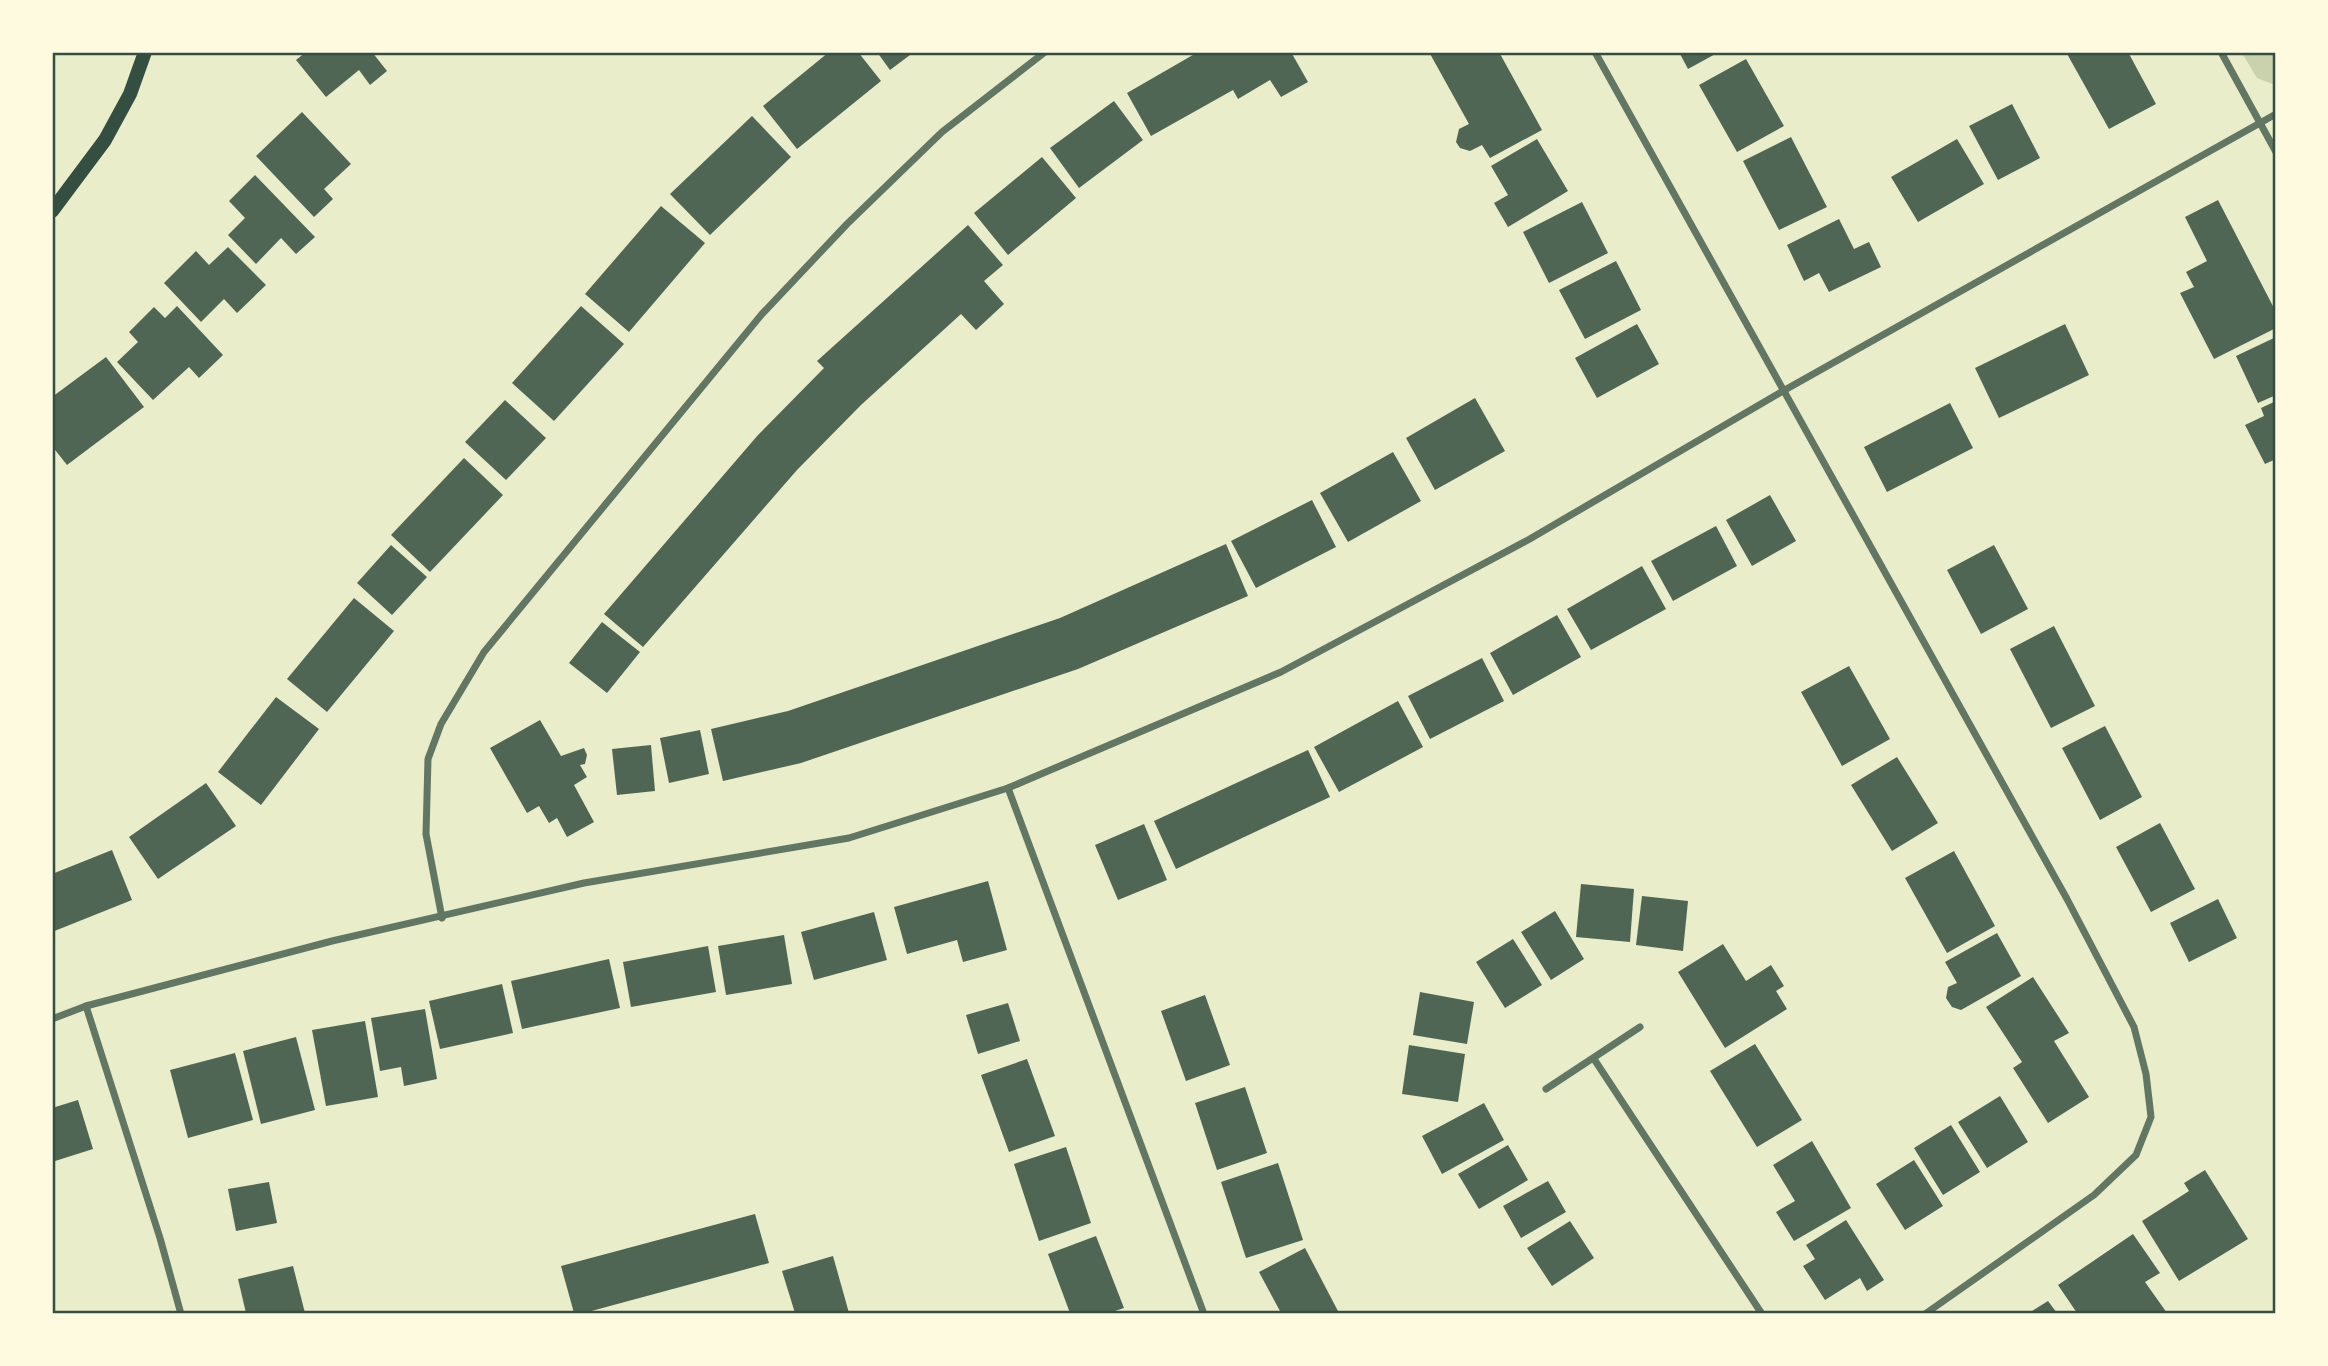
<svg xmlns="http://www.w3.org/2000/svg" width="2328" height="1366" viewBox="0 0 2328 1366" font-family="Manrope,sans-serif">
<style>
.green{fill:#cad2ad}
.building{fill:#4f6655}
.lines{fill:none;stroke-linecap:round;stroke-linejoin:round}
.minor{stroke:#617663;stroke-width:7}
.secondary{stroke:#344e41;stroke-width:14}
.neatline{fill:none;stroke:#344e41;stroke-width:2.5}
</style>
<rect width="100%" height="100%" fill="#e9edc9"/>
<!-- green -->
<polygon class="green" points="2242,53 2275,53 2275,85 2257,78"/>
<!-- building -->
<g class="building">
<polygon points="306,52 372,52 387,71 370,85 359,70 326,97 296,60"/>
<polygon points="829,52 858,52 881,81 797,149 763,106"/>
<polygon points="877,52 914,52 890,70"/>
<polygon points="1198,52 1291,52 1308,82 1281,97 1270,80 1238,99 1233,90 1151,136 1127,93"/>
<polygon points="1429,52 1499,52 1542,130 1490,158 1482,145 1470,151 1460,148 1456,142 1459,129 1469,124"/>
<polygon points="1679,52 1719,52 1688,69"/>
<polygon points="2066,52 2128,52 2156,104 2109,129"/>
<polygon points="1746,59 1784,126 1737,152 1699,85"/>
<polygon points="1114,101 1143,140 1079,188 1050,148"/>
<polygon points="2012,104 2040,158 1998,180 1969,126"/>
<polygon points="302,112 351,164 324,189 333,199 314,217 256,156"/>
<polygon points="752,116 791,157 710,235 670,194"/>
<polygon points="1791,137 1827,207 1779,230 1743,161"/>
<polygon points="1537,139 1568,191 1508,227 1494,203 1508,195 1491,166"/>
<polygon points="1957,139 1984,184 1918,222 1891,177"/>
<polygon points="1042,157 1076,198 1008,255 974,213"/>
<polygon points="255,175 315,237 296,254 281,238 256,264 228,235 245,218 229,201"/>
<polygon points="2218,200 2276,312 2276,328 2214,359 2180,293 2194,287 2186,272 2207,261 2185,217"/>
<polygon points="1582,202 1608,253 1549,283 1523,232"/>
<polygon points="661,206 705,243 629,332 585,294"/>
<polygon points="1839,219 1854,249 1869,242 1881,267 1829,292 1819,273 1804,281 1787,245"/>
<polygon points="968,225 1003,265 984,281 1004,304 976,330 961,314 861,405 797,470 643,647 604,614 758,435 824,368 817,361"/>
<polygon points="228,247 266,285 237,313 224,299 201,322 164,283 196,251 209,265"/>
<polygon points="1616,261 1641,310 1585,339 1559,290"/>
<polygon points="177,306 223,355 199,378 189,367 153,400 117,362 138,342 129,332 154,307 165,318"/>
<polygon points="581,306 624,344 554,421 512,383"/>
<polygon points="1637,324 1659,364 1597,398 1575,358"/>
<polygon points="2065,324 2089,375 1999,418 1975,368"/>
<polygon points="2276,337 2276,395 2258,403 2236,356"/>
<polygon points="106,357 144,407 67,465 52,446 52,397"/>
<polygon points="1475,398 1505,451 1435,490 1406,438"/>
<polygon points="505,400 546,438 506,480 465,442"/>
<polygon points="2276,401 2276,459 2265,464 2245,425 2264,416 2261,408"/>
<polygon points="1950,403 1973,448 1887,492 1864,447"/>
<polygon points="1393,452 1421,501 1348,542 1320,493"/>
<polygon points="464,458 503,495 430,572 391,535"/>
<polygon points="1770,495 1796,541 1752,566 1726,520"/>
<polygon points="1312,500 1336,547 1256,588 1231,541"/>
<polygon points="1716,526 1737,566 1673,601 1651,561"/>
<polygon points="1226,544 1248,596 1078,669 801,763 723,781 711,729 788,711 1060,618"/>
<polygon points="391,545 427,577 392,615 357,583"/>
<polygon points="1994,545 2028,609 1981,634 1947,570"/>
<polygon points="1642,566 1666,609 1591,650 1567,609"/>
<polygon points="354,598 394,631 327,712 287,679"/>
<polygon points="1557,615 1581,657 1513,695 1490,653"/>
<polygon points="602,622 640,652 607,693 569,663"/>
<polygon points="2054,626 2095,706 2051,728 2010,649"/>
<polygon points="1482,658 1504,701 1430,739 1408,696"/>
<polygon points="1849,666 1890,739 1842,766 1801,692"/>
<polygon points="276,697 319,729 261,805 218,772"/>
<polygon points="1398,701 1423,747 1339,792 1314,747"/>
<polygon points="540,720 561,756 584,748 587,755 585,764 580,765 587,777 574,785 594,822 567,837 557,818 549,823 539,806 527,813 490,748"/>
<polygon points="2105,726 2142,797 2100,820 2062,748"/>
<polygon points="700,730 709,774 669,783 660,738"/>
<polygon points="651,745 655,791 617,795 612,749"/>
<polygon points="1308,750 1330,797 1176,869 1154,821"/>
<polygon points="1897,757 1938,823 1892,851 1851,785"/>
<polygon points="206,783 236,826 158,879 129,837"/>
<polygon points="2160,823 2195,889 2151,912 2116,847"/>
<polygon points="1144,824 1167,880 1118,900 1095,845"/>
<polygon points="112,850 132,900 52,932 52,874"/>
<polygon points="1954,851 1995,926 1947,953 1905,878"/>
<polygon points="988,881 1007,950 963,962 957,940 907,954 894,907"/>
<polygon points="1581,884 1634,889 1630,942 1576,937"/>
<polygon points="1642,896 1688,901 1683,951 1636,945"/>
<polygon points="2218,899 2237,938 2189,962 2170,923"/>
<polygon points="1555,911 1584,959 1551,980 1521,932"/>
<polygon points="874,912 887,960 814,980 801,932"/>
<polygon points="1997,933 2021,976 1961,1010 1952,1007 1946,998 1948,987 1957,983 1945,962"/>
<polygon points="784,935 792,984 726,995 718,946"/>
<polygon points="1513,939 1542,985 1505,1008 1476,962"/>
<polygon points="1723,944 1746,981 1771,965 1784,986 1776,991 1787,1009 1725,1048 1678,972"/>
<polygon points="708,946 716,992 631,1007 623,962"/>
<polygon points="609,959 620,1008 522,1029 511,981"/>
<polygon points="2033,977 2069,1033 2054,1041 2089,1097 2048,1123 2013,1068 2022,1062 1986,1007"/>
<polygon points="502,984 513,1033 440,1049 429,1001"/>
<polygon points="1420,992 1474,1002 1467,1044 1413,1035"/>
<polygon points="1205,995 1230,1065 1186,1081 1161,1011"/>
<polygon points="1008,1003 1020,1041 978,1054 966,1015"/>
<polygon points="425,1009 437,1079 404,1086 401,1067 380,1071 371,1018"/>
<polygon points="365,1021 378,1097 326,1106 312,1030"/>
<polygon points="296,1037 315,1110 261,1124 243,1051"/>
<polygon points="1755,1044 1802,1120 1757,1147 1710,1071"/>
<polygon points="1409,1045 1465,1054 1458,1102 1402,1094"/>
<polygon points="235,1053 253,1120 188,1138 170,1070"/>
<polygon points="1027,1059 1055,1136 1009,1152 981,1075"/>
<polygon points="1245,1087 1267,1153 1217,1170 1195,1103"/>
<polygon points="2000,1096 2028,1142 1987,1168 1958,1122"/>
<polygon points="78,1100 93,1149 52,1162 52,1108"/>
<polygon points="1484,1103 1504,1140 1442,1174 1422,1136"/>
<polygon points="1951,1125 1980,1172 1943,1195 1914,1148"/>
<polygon points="1812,1141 1851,1208 1794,1241 1776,1212 1795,1201 1773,1165"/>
<polygon points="1508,1145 1528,1180 1479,1209 1458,1174"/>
<polygon points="1066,1147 1091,1223 1039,1241 1014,1164"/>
<polygon points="1914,1160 1943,1206 1905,1230 1876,1184"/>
<polygon points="1278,1163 1303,1240 1246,1258 1221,1182"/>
<polygon points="2205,1170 2248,1239 2179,1281 2142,1221 2189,1191 2184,1183"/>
<polygon points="1548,1181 1566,1212 1521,1238 1503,1206"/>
<polygon points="269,1182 277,1223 236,1231 228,1189"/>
<polygon points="755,1214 769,1263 584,1313 574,1313 561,1266"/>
<polygon points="1846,1220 1884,1280 1867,1291 1860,1278 1825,1300 1803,1266 1815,1259 1806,1245"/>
<polygon points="1570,1221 1594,1258 1552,1286 1527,1248"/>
<polygon points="2133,1234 2160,1273 2145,1282 2167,1313 2077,1313 2058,1285"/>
<polygon points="1096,1236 1124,1308 1109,1313 1070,1313 1048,1254"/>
<polygon points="1305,1248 1339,1313 1281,1313 1259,1272"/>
<polygon points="833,1256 849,1313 795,1313 782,1271"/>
<polygon points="293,1266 305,1313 246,1313 238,1279"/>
<polygon points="2048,1301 2057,1313 2029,1313"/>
</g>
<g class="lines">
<!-- minor -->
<g class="minor">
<polyline points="1595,52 2067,899 2134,1027 2146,1074 2151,1117 2136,1155 2094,1195 1925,1314"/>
<polyline points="2221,52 2276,152"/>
<polyline points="1008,788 1204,1314"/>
<polyline points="442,918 426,834 428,759 441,724 484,652 762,314 847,224 942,132 1045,52"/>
<polyline points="86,1006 160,1238 181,1314"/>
<polyline points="52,1019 86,1006 332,941 584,883 849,838 1008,788 1281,672 1528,540 1783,391 2276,114"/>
<polyline points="1594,1059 1762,1314"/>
<polyline points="1546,1089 1640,1027"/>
</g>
<!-- secondary -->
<polyline class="secondary" points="52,211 105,140 130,94 145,52"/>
</g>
<!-- border -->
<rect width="2328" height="1366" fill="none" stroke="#fefae0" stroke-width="108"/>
<rect x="54" y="54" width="2220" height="1258" class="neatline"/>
</svg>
